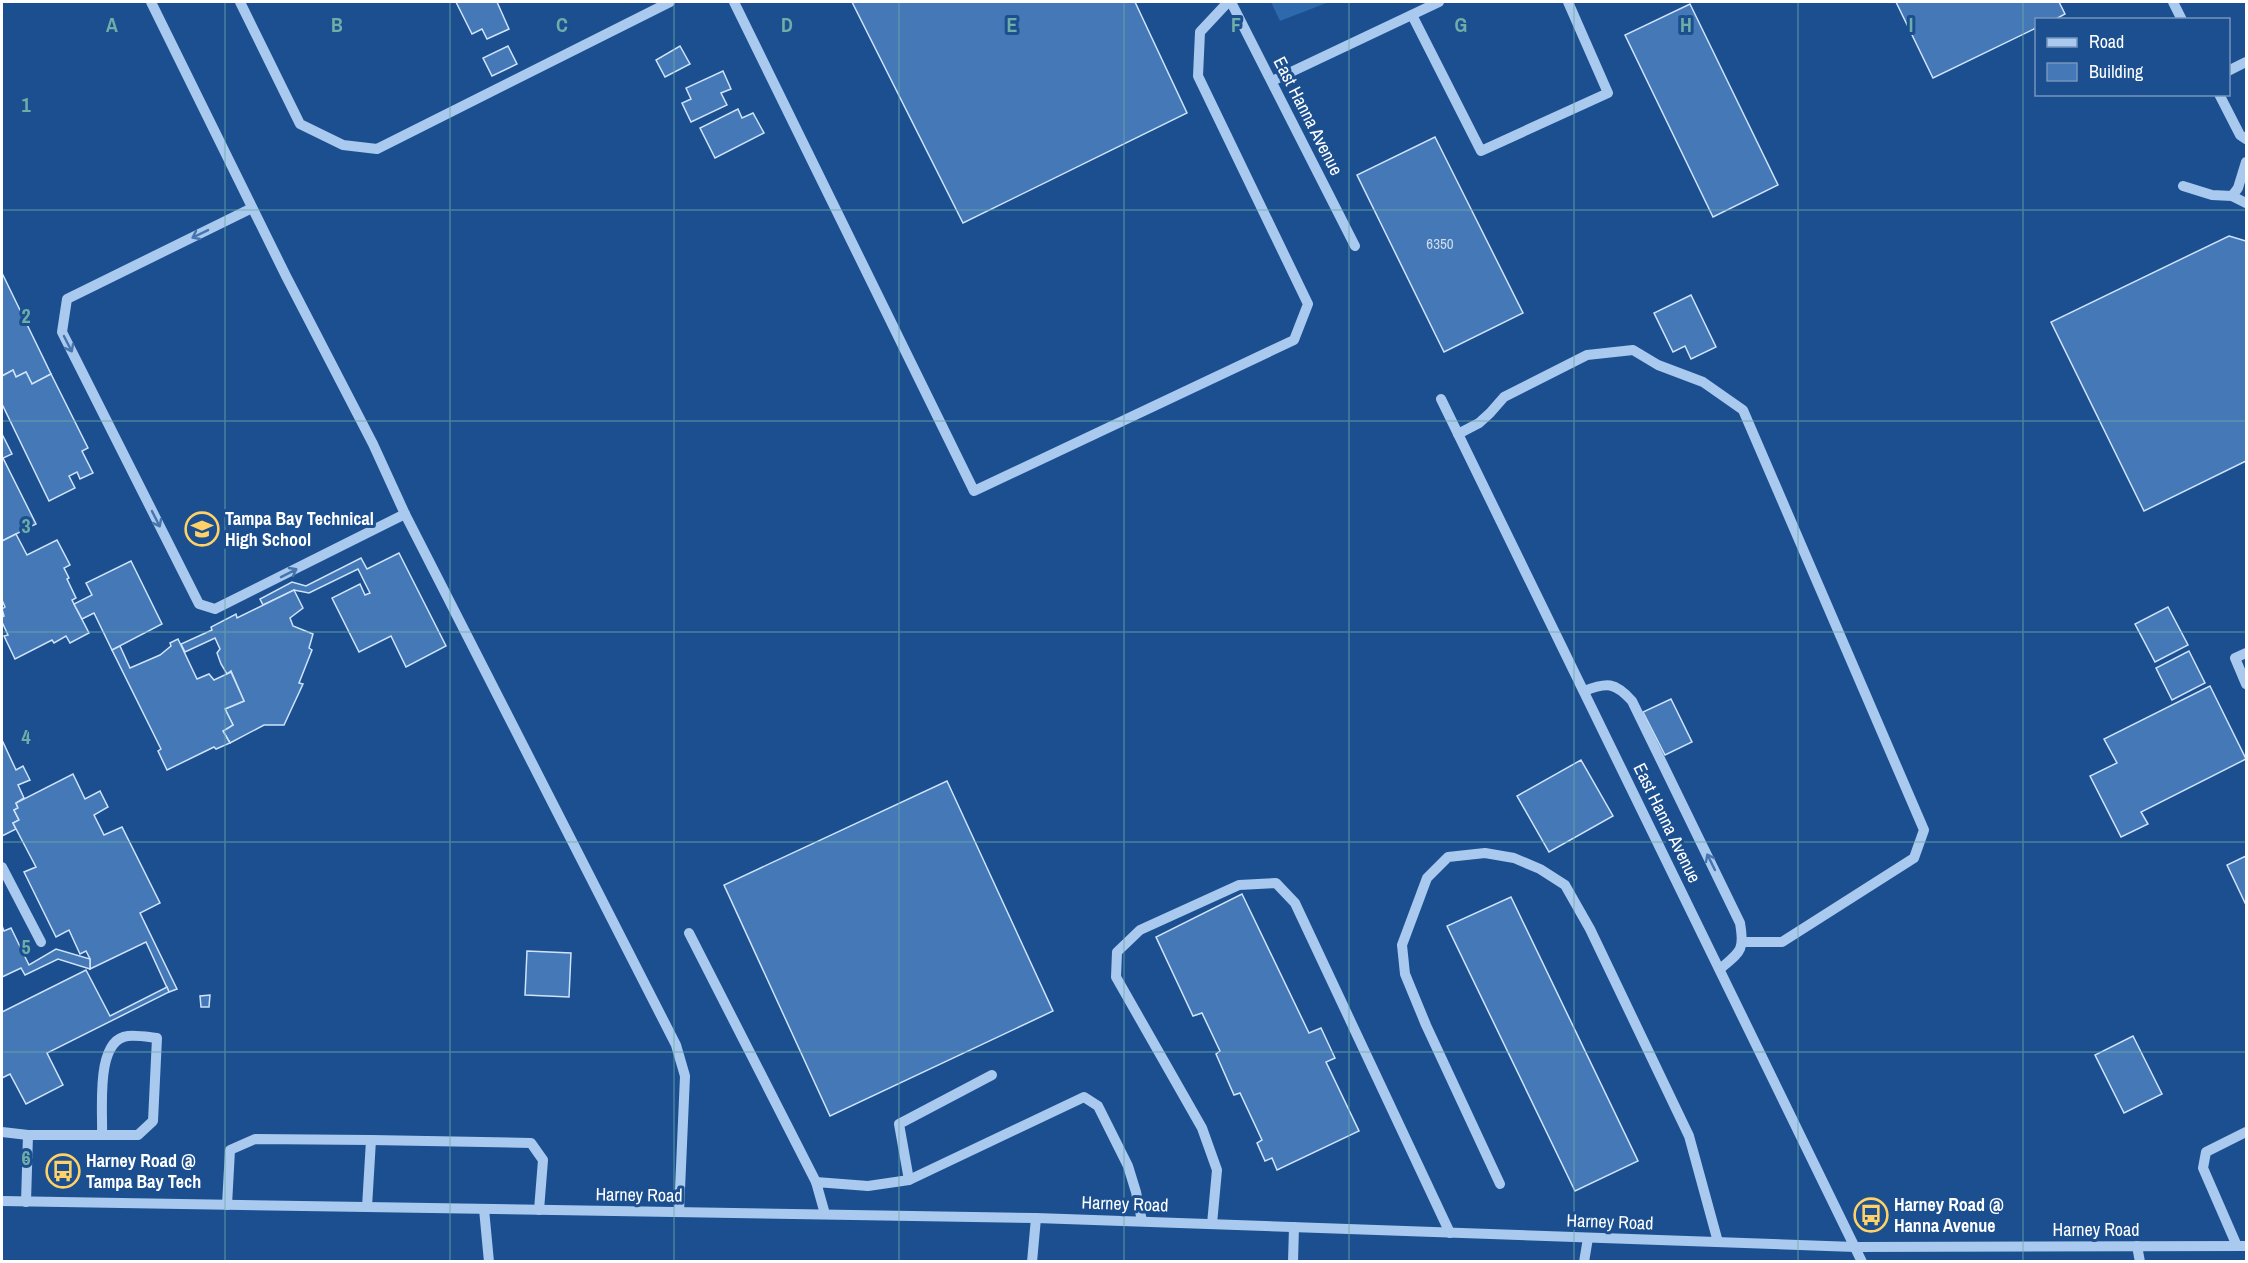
<svg xmlns="http://www.w3.org/2000/svg" width="2248" height="1263" viewBox="0 0 2248 1263" font-family="'Archivo Narrow',sans-serif">
<style>
.green{fill:#2e69ad}
.building{fill:#4478b7;stroke:#cfe3fa;stroke-width:1.5}
.lines{fill:none;stroke-linecap:round;stroke-linejoin:round}
.minor{stroke:#a9c9ee;stroke-width:10}
.oneway{stroke:#4674ac}
.grid{fill:none;stroke:#6fada8;stroke-width:1.5;stroke-opacity:0.55}
.labels{text-anchor:middle;stroke-width:6;stroke-linejoin:round;paint-order:stroke}
.number-label{font-size:15px;fill:#d0dded}
.street-label{font-size:18px;fill:#fff;stroke:#1b4f8f}
.poi-label{font-size:18px;font-weight:bold;fill:#fff;stroke:#1b4f8f;text-anchor:start}
.grid-label{font-size:20px;text-anchor:middle;font-weight:bold;fill:#6fada8;stroke:#1b4f8f;stroke-width:6;stroke-linejoin:round;paint-order:stroke}
</style>
<rect width="100%" height="100%" fill="#1b4f8f"/>
<!-- green -->
<polygon class="green" points="1271,2 1329,2 1280,21"/>
<!-- building -->
<g class="building">
<polygon points="456,2 497,2 509,29 487,39 482,29 472,34"/>
<polygon points="852,2 1135,2 1187,113 963,223"/>
<polygon points="1896,2 2059,2 2065,14 2054,20 2036,20 2036,28 1933,78"/>
<polygon points="1690,4 1778,185 1713,217 1625,35"/>
<polygon points="508,46 517,64 492,76 483,58"/>
<polygon points="680,46 690,64 665,77 656,60"/>
<polygon points="723,71 731,89 721,93 727,105 691,122 682,103 691,99 686,88"/>
<polygon points="738,109 742,118 753,113 764,133 715,158 700,128"/>
<polygon points="1435,137 1523,313 1444,352 1357,175"/>
<polygon points="2229,236 2246,241 2246,461 2144,511 2051,322"/>
<polygon points="2,273 51,374 32,384 26,372 16,377 13,370 2,376"/>
<polygon points="1691,295 1716,347 1691,359 1685,346 1673,352 1654,313"/>
<polygon points="13,370 16,377 26,372 32,384 51,374 88,448 82,451 93,473 80,479 77,472 69,476 75,488 49,501 2,404 2,376"/>
<polygon points="2,434 12,454 3,458 36,524 2,541"/>
<polygon points="16,534 27,555 57,540 70,565 64,568 69,578 67,579 76,598 72,600 89,633 70,643 66,636 54,643 52,640 15,659 4,636 8,635 2,622 2,617 4,616 2,609 5,607 2,600 2,541"/>
<polygon points="399,553 446,646 406,667 391,636 359,652 332,598 360,584 365,595 370,593 358,569 309,593 294,590 263,605 260,599 292,582 306,586 361,558 367,569"/>
<polygon points="131,561 162,624 112,650 94,613 82,619 74,604 92,595 86,583"/>
<polygon points="294,590 303,608 290,618 293,626 313,634 309,648 312,650 299,683 303,684 284,725 264,725 230,743 223,731 233,725 225,709 244,701 231,671 227,674 221,664 217,653 220,649 215,638 185,652 181,644 212,630 211,627 236,614 237,618"/>
<polygon points="2168,607 2188,645 2155,662 2135,624"/>
<polygon points="178,639 197,679 209,674 214,680 231,672 244,701 225,709 233,725 223,731 230,743 216,749 214,747 167,770 158,751 161,749 112,650 120,646 130,668 160,655 171,646 170,643"/>
<polygon points="2189,651 2205,683 2172,700 2156,668"/>
<polygon points="2210,686 2246,759 2141,812 2148,824 2121,837 2090,776 2117,763 2104,739"/>
<polygon points="1671,699 1692,742 1665,755 1643,712"/>
<polygon points="2,740 16,770 23,766 30,780 18,785 24,798 16,803 18,808 14,810 19,820 13,823 16,829 2,836"/>
<polygon points="1581,760 1613,816 1549,852 1517,796"/>
<polygon points="73,774 85,799 100,791 108,807 94,815 104,835 122,827 160,903 140,913 177,989 169,992 146,942 90,969 90,959 86,951 80,954 69,930 56,937 24,872 36,867 13,823 19,820 14,810 18,808 16,803"/>
<polygon points="947,781 1053,1011 830,1116 724,885"/>
<polygon points="2246,856 2246,905 2227,865"/>
<polygon points="1242,894 1309,1033 1321,1028 1335,1058 1326,1062 1359,1131 1277,1170 1272,1158 1265,1161 1257,1143 1262,1140 1240,1093 1234,1095 1216,1054 1220,1051 1202,1013 1193,1016 1156,937"/>
<polygon points="1511,897 1638,1161 1575,1191 1447,926"/>
<polygon points="2,926 4,931 11,928 29,965 56,949 90,959 90,969 58,959 25,975 21,968 2,977"/>
<polygon points="527,951 571,953 569,997 525,995"/>
<polygon points="86,970 110,1016 167,987 169,992 47,1053 63,1085 26,1104 10,1074 2,1078 2,1012"/>
<polygon points="210,995 209,1007 201,1007 200,996"/>
<polygon points="2133,1036 2162,1094 2124,1113 2095,1055"/>
</g>
<g class="lines">
<!-- minor -->
<g class="minor">
<polyline points="151,2 286,276 373,444 405,514 676,1045 685,1076 679,1212"/>
<polyline points="240,2 300,124 343,145 377,149 670,2"/>
<polyline points="734,2 974,491 1294,340 1308,304 1198,76 1200,32 1228,2"/>
<polyline points="1231,2 1355,246"/>
<polyline points="2173,2 2182,20"/>
<polyline points="1412,15 1481,151 1608,93 1568,2"/>
<polyline points="2228,71 2246,62"/>
<polyline points="1272,81 1439,2"/>
<polyline points="2219,94 2240,135 2246,139"/>
<polyline points="2183,186 2212,195 2232,196 2238,188 2246,162"/>
<polyline points="2232,196 2246,203"/>
<polyline points="252,208 67,299 62,332 199,604 215,609 405,514"/>
<polyline points="1441,399 1862,1262"/>
<polyline points="1458,434 1479,423 1490,413 1504,397 1587,355 1633,350 1658,365 1703,382 1743,410 1924,830 1914,858 1782,942 1743,942"/>
<polyline points="2246,653 2235,658 2246,684"/>
<path d="M 1584,691 C 1607,682 1615,682 1632,701 L 1740,923 C 1745,951 1740,952 1720,969"/>
<polyline points="2,867 41,942"/>
<polyline points="689,933 816,1182"/>
<path d="M 2,1132 L 28,1135 L 138,1135 L 153,1121 L 157,1038 C 148,1037 137,1035 128,1036 C 95,1039 103,1110 102,1133"/>
<polyline points="371,1140 531,1143 543,1160 539,1210"/>
<polyline points="909,1180 899,1124 992,1075"/>
<polyline points="1500,1184 1426,1025 1405,974 1402,945 1427,878 1448,857 1485,853 1514,858 1540,869 1565,885 1590,929 1689,1136 1718,1242"/>
<polyline points="2,1201 1036,1218 1855,1247 2246,1246"/>
<polyline points="26,1202 28,1135"/>
<polyline points="227,1205 230,1150 255,1139 371,1140 367,1207"/>
<polyline points="484,1209 489,1262"/>
<polyline points="825,1214 816,1182 868,1186 909,1180 1084,1097 1098,1106 1128,1166 1136,1192 1142,1221"/>
<polyline points="1212,1224 1217,1170 1202,1128 1116,977 1117,952 1140,930 1239,885 1276,883 1295,903 1450,1233"/>
<polyline points="2137,1246 2140,1262"/>
<polyline points="2237,1246 2203,1168 2206,1152 2246,1132"/>
<polyline points="1032,1262 1036,1218"/>
<polyline points="1293,1262 1294,1227"/>
<polyline points="1584,1262 1588,1238"/>
</g>
</g>
<!-- one-way arrows -->
<defs><path id="oneway-shaft" d="M-6 0H5M1.5-3L5.5 0L1.5 3" fill="none" stroke-width="1.6" stroke-linecap="round" stroke-linejoin="round" transform="scale(1.5)"/></defs>
<g class="oneway">
<use href="#oneway-shaft" transform="translate(200 234) rotate(154)"/>
<use href="#oneway-shaft" transform="translate(68 344) rotate(63)"/>
<use href="#oneway-shaft" transform="translate(156 519) rotate(63)"/>
<use href="#oneway-shaft" transform="translate(289 573) rotate(-27)"/>
<use href="#oneway-shaft" transform="translate(1711 862) rotate(-116)"/>
</g>
<!-- grid -->
<path class="grid" d="M 225,2 L 225,1262M 450,2 L 450,1262M 674,2 L 674,1262M 899,2 L 899,1262M 1124,2 L 1124,1262M 1349,2 L 1349,1262M 1574,2 L 1574,1262M 1798,2 L 1798,1262M 2023,2 L 2023,1262M 2,210 L 2246,210M 2,421 L 2246,421M 2,632 L 2246,632M 2,842 L 2246,842M 2,1052 L 2246,1052"/>
<!-- icons -->
<defs>
<g id="school-ring" transform="scale(1.725)"><circle r="9.5" fill="#1b4f8f" stroke="#ffd166" stroke-width="1.5"/><path d="M0-5L7-2L0 1L-7-2ZM-4 1L0 2.5L4 1V4Q0 6-4 4Z" fill="#ffd166"/></g>
<g id="bus-ring" transform="scale(1.725)"><circle r="9.5" fill="#1b4f8f" stroke="#ffd166" stroke-width="1.5"/><path d="M-5-6H5V4H4V6H2V4H-2V6H-4V4H-5ZM-3.5-4V0h7V-4ZM-3.5 1.2v1.5H-2V1.2ZM2 1.2v1.5H3.5V1.2Z" fill="#ffd166"/></g>
</defs>
<g fill-rule="evenodd">
<use href="#school-ring" x="202" y="529"/>
<use href="#bus-ring" x="63" y="1171"/>
<use href="#bus-ring" x="1871" y="1215"/>
</g>
<g class="labels">
<!-- number labels -->
<g class="number-label">
<text x="1440" y="249">6350</text>
</g>
<!-- street labels -->
<g class="street-label">
<text transform="translate(1308 116) rotate(63)" y="6">East Hanna Avenue</text>
<text transform="translate(1667 823) rotate(64)" y="6">East Hanna Avenue</text>
<text transform="translate(639 1195) rotate(1)" y="6">Harney Road</text>
<text transform="translate(1125 1204) rotate(2)" y="6">Harney Road</text>
<text transform="translate(1610 1222) rotate(2)" y="6">Harney Road</text>
<text x="2096" y="1236">Harney Road</text>
</g>
<!-- poi labels -->
<g class="poi-label">
<text x="225" y="525">Tampa Bay Technical<tspan x="225" dy="21">High School</tspan></text>
<text x="86" y="1167">Harney Road @<tspan x="86" dy="21">Tampa Bay Tech</tspan></text>
<text x="1894" y="1211">Harney Road @<tspan x="1894" dy="21">Hanna Avenue</tspan></text>
</g>
</g>
<g class="grid-label">
<text x="112" y="32">A</text>
<text x="337" y="32">B</text>
<text x="562" y="32">C</text>
<text x="787" y="32">D</text>
<text x="1012" y="32">E</text>
<text x="1236" y="32">F</text>
<text x="1461" y="32">G</text>
<text x="1686" y="32">H</text>
<text x="1911" y="32">I</text>
<text x="26" y="112">1</text>
<text x="26" y="323">2</text>
<text x="26" y="533">3</text>
<text x="26" y="744">4</text>
<text x="26" y="954">5</text>
<text x="26" y="1165">6</text>
</g>
<!-- border -->
<rect width="2248" height="1263" fill="none" stroke="#ffffff" stroke-width="6"/>
<!-- legend -->
<rect x="2035" y="18" width="195" height="78" fill="#1b4f8f" stroke="#7695bc" stroke-width="1.5"/>
<rect x="2047" y="38" width="30" height="9" fill="#a9c9ee" stroke="#7695bc" stroke-width="1.5"/>
<text x="2089" y="48" font-size="18" fill="#ffffff">Road</text>
<rect x="2047" y="63" width="30" height="18" fill="#4478b7" stroke="#7695bc" stroke-width="1.5"/>
<text x="2089" y="78" font-size="18" fill="#ffffff">Building</text>
</svg>
